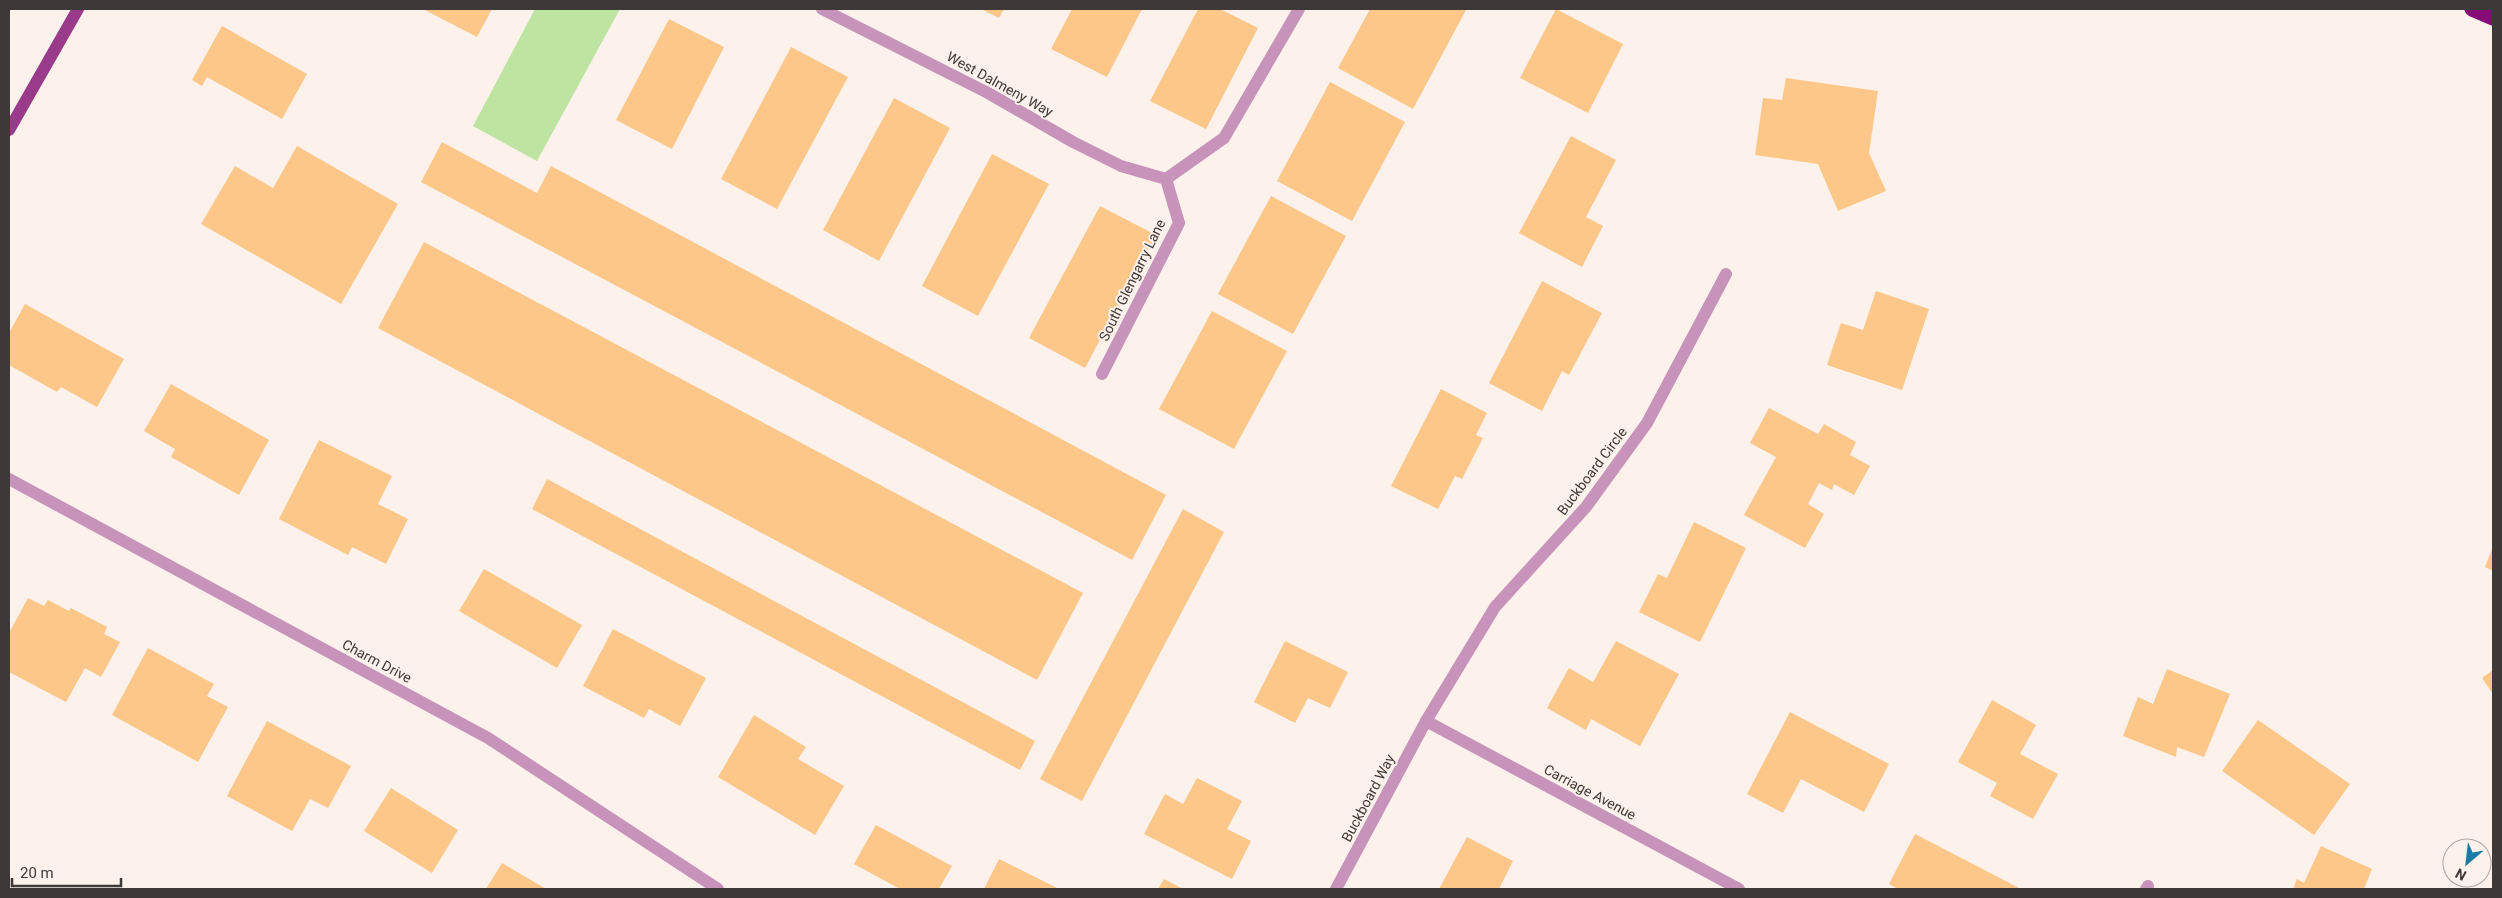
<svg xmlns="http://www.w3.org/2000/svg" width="2502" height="898" viewBox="0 0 2502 898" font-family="Roboto,sans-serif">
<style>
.green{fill:#bee4a2}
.building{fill:#fec78a}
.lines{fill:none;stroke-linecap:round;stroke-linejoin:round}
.street{stroke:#c793bb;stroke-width:12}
.primary{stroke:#993b8a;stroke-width:12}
.highway{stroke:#860b77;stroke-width:15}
.labels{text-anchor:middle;stroke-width:4;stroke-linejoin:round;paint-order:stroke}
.street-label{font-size:14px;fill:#3e3937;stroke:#fcf1eb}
</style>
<rect width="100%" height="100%" fill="#fcf1eb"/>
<!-- green -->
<polygon class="green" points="535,9 620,9 537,161 473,126"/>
<!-- building -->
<g class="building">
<polygon points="423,9 492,9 477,37"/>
<polygon points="981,9 1004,9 999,18"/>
<polygon points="1072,9 1142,9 1107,77 1051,49"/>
<polygon points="1198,9 1220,9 1258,28 1206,129 1150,101"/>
<polygon points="1370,9 1466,10 1413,109 1338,68"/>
<polygon points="1556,9 1623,44 1588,113 1520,78"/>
<polygon points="669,19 724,47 672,149 616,120"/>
<polygon points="222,26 307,74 282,119 207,77 202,86 192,80"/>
<polygon points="791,47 848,77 777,209 721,179"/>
<polygon points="1786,78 1878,91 1869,153 1886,191 1838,211 1818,164 1755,155 1763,98 1782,100"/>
<polygon points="1330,82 1405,122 1352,221 1277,181"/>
<polygon points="894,98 950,128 879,261 823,230"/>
<polygon points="1571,136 1616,160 1586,217 1603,226 1582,267 1519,233"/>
<polygon points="442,142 537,193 551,166 1166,495 1132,560 421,182"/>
<polygon points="297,146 398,204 341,304 201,224 235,166 273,188"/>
<polygon points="992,154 1049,184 978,316 922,286"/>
<polygon points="1271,196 1346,236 1293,334 1218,294"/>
<polygon points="1100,206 1156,235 1085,368 1029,338"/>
<polygon points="424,242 1083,593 1037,680 378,328"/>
<polygon points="1542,281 1602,313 1569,375 1562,371 1542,411 1489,383"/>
<polygon points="1876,291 1929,309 1902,390 1827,365 1841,323 1863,330"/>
<polygon points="25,304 124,359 97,407 61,387 57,392 9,365 9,333"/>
<polygon points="1212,311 1287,351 1234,449 1159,409"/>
<polygon points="171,384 269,440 239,495 171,457 175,449 144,431"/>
<polygon points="1441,389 1487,413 1476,435 1483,438 1462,479 1455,476 1438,509 1391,486"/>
<polygon points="1769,408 1818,434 1824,424 1856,442 1850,455 1870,466 1854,495 1834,484 1832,490 1819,483 1808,504 1824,514 1805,548 1744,515 1776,457 1750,443"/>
<polygon points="319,440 392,476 378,504 408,519 386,564 352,547 348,555 279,519"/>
<polygon points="547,479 1035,741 1020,770 532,509"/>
<polygon points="1183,509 1224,532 1082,801 1040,779"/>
<polygon points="1694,522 1746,548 1700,642 1639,612 1658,574 1667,578"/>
<polygon points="2493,547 2493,571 2485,567"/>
<polygon points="484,569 582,625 557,668 459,611"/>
<polygon points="28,598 44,606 48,600 69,611 71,608 107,627 104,634 120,642 101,677 85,668 66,702 9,672 9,633"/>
<polygon points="613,629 706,678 680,726 649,709 644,718 583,686"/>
<polygon points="1285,641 1348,672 1330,708 1308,698 1295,723 1254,702"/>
<polygon points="1616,641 1679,674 1640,746 1591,719 1586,730 1547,708 1569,668 1593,682"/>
<polygon points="148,648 214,684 207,696 228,707 198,762 112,715"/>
<polygon points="2167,669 2230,694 2204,757 2177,747 2176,757 2123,736 2138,697 2153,704"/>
<polygon points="2493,670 2493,694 2482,678"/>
<polygon points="1992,700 2036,725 2020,754 2058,774 2033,819 1990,796 1997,783 1958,762"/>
<polygon points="1790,712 1889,764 1864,812 1801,779 1783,813 1747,794"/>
<polygon points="754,715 806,747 798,759 844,786 815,835 718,777"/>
<polygon points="2258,720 2350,784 2314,835 2222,771"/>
<polygon points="267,721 351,766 328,808 310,799 292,831 227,796"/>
<polygon points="1197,778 1242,801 1227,829 1251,841 1232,879 1144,834 1165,794 1183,804"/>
<polygon points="391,788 458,830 432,873 364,831"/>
<polygon points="876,825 952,866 939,889 900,889 854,864"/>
<polygon points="1915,834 2021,889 1898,889 1889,884"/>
<polygon points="1467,837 1513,861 1499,889 1439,889"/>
<polygon points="2321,846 2372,869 2364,889 2293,889 2297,879 2304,883"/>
<polygon points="999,859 1059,889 984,889"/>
<polygon points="502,863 546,889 486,889"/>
<polygon points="1164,879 1183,889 1158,889"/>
</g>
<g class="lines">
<!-- street -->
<g class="street">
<polyline points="822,9 988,93 1073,142 1121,166 1166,179"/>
<polyline points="1102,374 1179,223 1166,179 1224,138 1299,9"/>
<polyline points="9,479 488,738 718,889"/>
<polyline points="1426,721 1739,889"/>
<polyline points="1336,889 1426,721 1495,607 1586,507 1647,423 1726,274"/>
<polyline points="2146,889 2148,886"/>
</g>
<!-- primary -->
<polyline class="primary" points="9,130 78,9"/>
<!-- highway -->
<polyline class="highway" points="2472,9 2493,18"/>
</g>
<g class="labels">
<!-- street labels -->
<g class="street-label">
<text transform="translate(1000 84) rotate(29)" y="5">West Dalmeny Way</text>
<text transform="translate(1132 280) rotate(-64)" y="5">South Glengarry Lane</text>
<text transform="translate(1592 471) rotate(-53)" y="5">Buckboard Circle</text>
<text transform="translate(377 661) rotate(28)" y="5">Charm Drive</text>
<text transform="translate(1590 792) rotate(28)" y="5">Carriage Avenue</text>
<text transform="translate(1368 798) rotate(-62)" y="5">Buckboard Way</text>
</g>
</g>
<!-- border -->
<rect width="2502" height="898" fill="none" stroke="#3e3937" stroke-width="20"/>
<!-- north arrow -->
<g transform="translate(2467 863) rotate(208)"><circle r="24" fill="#fcf1eb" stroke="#b0a7a3"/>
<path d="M0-4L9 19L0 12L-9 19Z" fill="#1a7ba7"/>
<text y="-8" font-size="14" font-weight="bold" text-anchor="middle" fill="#3e3937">N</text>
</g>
<!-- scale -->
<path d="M12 878v8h109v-8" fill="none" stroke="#3e3937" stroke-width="2.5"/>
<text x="20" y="878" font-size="15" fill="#3e3937" stroke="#fcf1eb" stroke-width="4" paint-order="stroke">20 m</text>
</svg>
